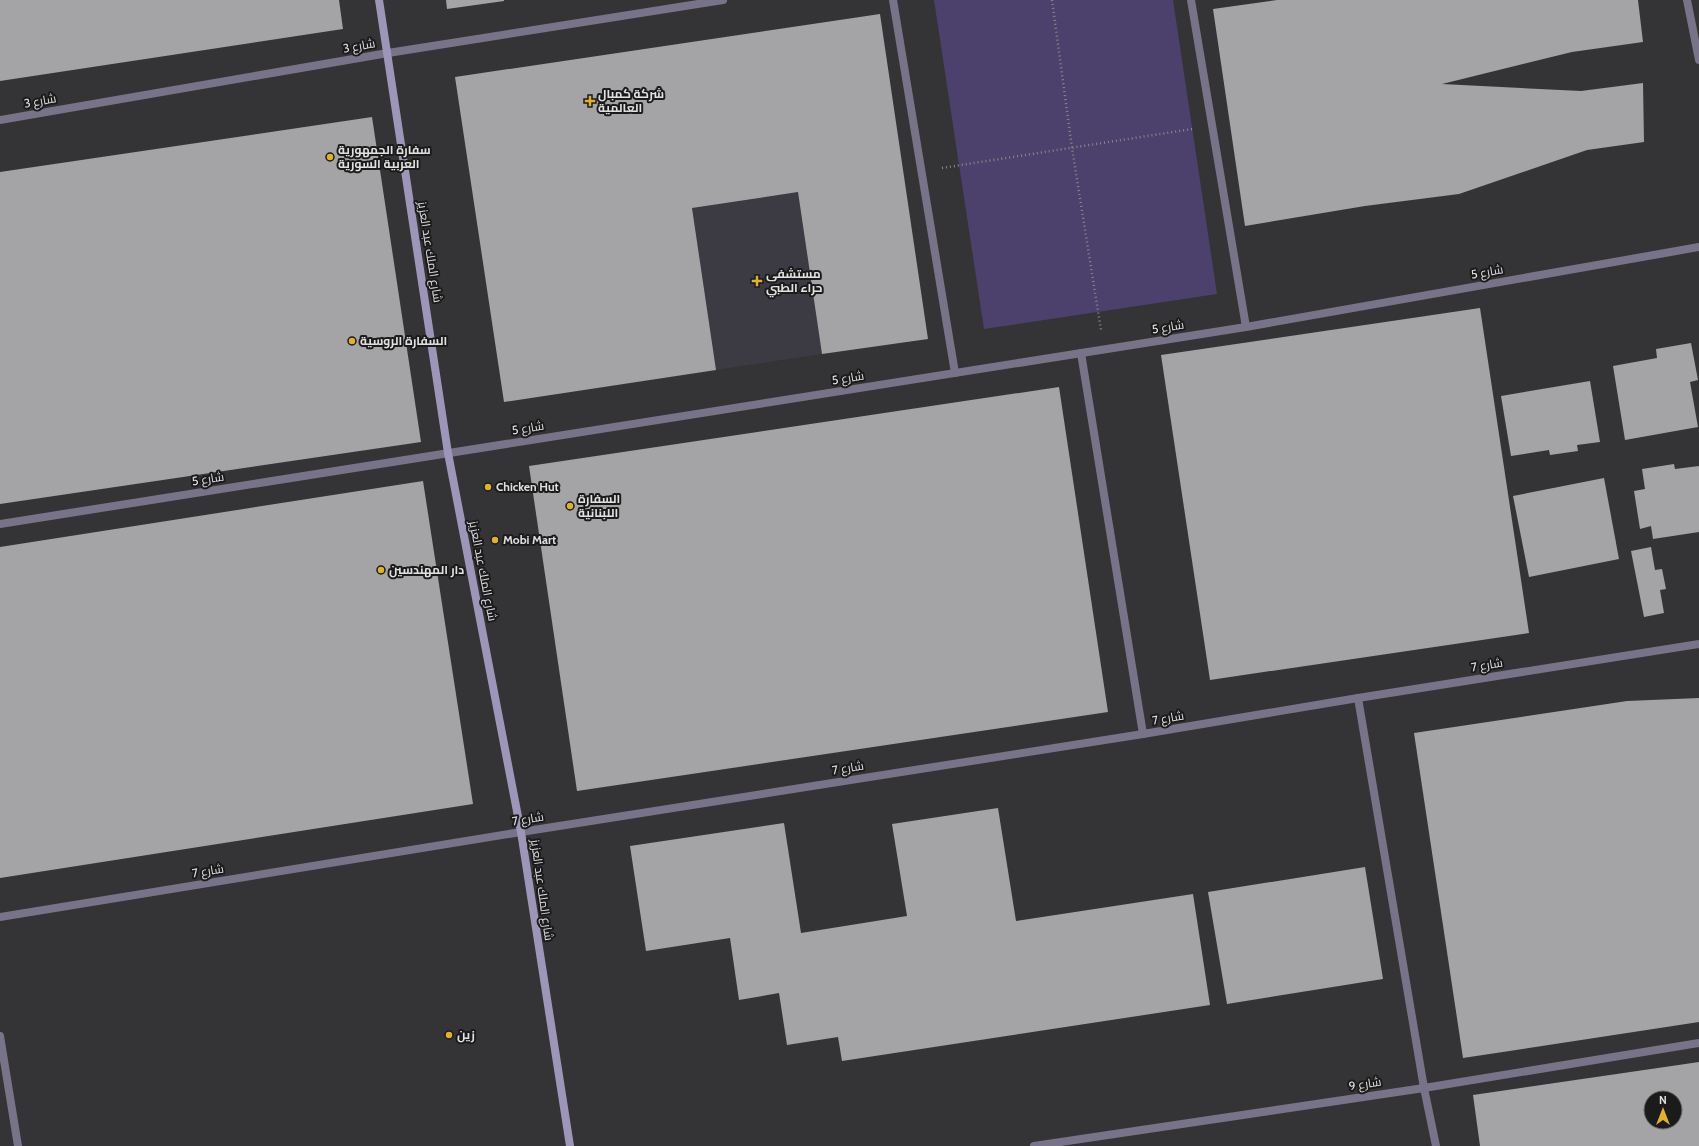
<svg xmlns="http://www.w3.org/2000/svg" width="1699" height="1146" viewBox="0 0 1699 1146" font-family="Cabin,Cairo,sans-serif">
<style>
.built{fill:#3c3a43}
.green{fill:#4c416c}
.building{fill:#a4a4a7;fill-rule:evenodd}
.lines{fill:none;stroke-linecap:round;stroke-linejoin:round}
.path{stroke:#88888a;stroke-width:2.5;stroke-dasharray:1 3;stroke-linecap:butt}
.street{stroke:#787389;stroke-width:8}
.secondary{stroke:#9e96b8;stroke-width:8}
.poi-dot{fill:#e1af34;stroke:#1b1b1c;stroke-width:1.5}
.labels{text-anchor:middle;stroke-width:4;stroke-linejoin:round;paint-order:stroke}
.street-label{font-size:12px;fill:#e1e1e2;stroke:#1b1b1c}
.poi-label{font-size:12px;font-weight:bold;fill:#e1e1e2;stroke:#1b1b1c;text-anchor:start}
</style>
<rect width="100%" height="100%" fill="#343336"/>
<!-- built -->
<polygon class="built" points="798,192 822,354 716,370 692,208"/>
<!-- green -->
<polygon class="green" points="934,0 1173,0 1217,294 984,329"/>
<!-- building -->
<g class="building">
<polygon points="0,0 339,0 343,29 0,81"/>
<polygon points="446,0 504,0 504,1 447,9"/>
<polygon points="1277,0 1638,0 1643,42 1572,52 1442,84 1581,91 1643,83 1644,142 1587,150 1459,194 1365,206 1245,226 1213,9"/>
<polygon points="880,14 928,339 822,354 798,192 692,208 716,370 504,402 455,77"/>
<polygon points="372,117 421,442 0,504 0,172"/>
<polygon points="1480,308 1529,633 1210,680 1161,355"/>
<polygon points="1691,343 1698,380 1690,382 1698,427 1625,440 1613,366 1657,358 1656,349"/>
<polygon points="1590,381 1600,442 1577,445 1578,451 1550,455 1549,450 1511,456 1501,396"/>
<polygon points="1059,387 1108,712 577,791 529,466"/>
<polygon points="1674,464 1675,469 1699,466 1699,532 1653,539 1651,526 1640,529 1634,491 1645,489 1642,469"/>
<polygon points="1604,478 1619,559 1529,577 1513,496"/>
<polygon points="423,481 473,804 0,878 0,547"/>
<polygon points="1651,547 1655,570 1662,569 1666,589 1660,590 1664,613 1644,617 1631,551"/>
<polygon points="1699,698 1699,1022 1463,1058 1414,733 1627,701"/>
<polygon points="998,808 1016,921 1193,894 1210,1005 842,1061 838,1037 787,1045 779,993 739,1000 730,938 646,951 630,846 784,823 801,933 907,916 892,824"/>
<polygon points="1365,867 1383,979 1227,1004 1208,892"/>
<path d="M 1699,1062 L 1699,1146 L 1480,1146 L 1473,1095 ZM 1651,1098 L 1675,1098 L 1675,1122 L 1651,1122 Z"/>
</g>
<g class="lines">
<!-- path -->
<g class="path">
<polyline points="1052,0 1072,148 1101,330"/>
<polyline points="942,168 1192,129"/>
</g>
<!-- street -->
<g class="street">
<polyline points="893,0 955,373"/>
<polyline points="1191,0 1246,327"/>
<polyline points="1687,0 1699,60"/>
<polyline points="0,120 388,53 723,0"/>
<polyline points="1081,353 1143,734"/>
<polyline points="0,524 1246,327 1699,247"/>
<polyline points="1358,698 1424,1088 1436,1146"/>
<polyline points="0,917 521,832 1143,734 1358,698 1699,644"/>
<polyline points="0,1036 18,1146"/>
<polyline points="1034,1146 1424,1088 1699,1043"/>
</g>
<!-- secondary -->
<polyline class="secondary" points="379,0 448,453 521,832 570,1146"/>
</g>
<!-- markers -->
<g class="poi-dot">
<path d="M588 95h4v4h4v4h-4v4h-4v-4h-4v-4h4z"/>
<circle cx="330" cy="157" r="4"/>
<path d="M755 275h4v4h4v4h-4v4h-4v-4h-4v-4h4z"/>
<circle cx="352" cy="341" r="4"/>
<circle cx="488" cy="487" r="4"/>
<circle cx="570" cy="506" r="4"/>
<circle cx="495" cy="540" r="4"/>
<circle cx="381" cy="570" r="4"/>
<circle cx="449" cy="1035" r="4"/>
</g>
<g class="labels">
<!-- street labels -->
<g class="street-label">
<text transform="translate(359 46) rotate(-10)" y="4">شارع 3</text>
<text transform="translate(40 101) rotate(-10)" y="4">شارع 3</text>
<text transform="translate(430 252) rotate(81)" y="4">شارع الملك عبد العزيز</text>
<text transform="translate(1487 272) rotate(-10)" y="4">شارع 5</text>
<text transform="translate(1168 327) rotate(-9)" y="4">شارع 5</text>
<text transform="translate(848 378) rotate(-9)" y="4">شارع 5</text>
<text transform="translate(528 428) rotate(-9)" y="4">شارع 5</text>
<text transform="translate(208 479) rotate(-9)" y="4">شارع 5</text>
<text transform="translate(483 571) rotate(79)" y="4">شارع الملك عبد العزيز</text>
<text transform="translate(1487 665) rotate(-9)" y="4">شارع 7</text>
<text transform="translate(1168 718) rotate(-10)" y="4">شارع 7</text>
<text transform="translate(848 768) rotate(-9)" y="4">شارع 7</text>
<text transform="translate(528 819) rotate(-9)" y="4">شارع 7</text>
<text transform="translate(208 871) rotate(-9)" y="4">شارع 7</text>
<text transform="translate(542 890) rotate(82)" y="4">شارع الملك عبد العزيز</text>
<text transform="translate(1365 1084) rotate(-9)" y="4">شارع 9</text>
</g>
<!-- poi labels -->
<g class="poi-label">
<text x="598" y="98">شركة كمبال<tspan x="598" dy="14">العالمية</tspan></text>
<text x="338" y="154">سفارة الجمهورية<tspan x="338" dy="14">العربية السورية</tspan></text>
<text x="766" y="278">مستشفى<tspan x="766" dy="14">حراء الطبي</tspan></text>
<text x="360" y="345">السفارة الروسية</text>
<text x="496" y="491">Chicken Hut</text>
<text x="578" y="503">السفارة<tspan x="578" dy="14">اللبنانية</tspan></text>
<text x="503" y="544">Mobi Mart</text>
<text x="389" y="574">دار المهندسين</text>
<text x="457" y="1039">زين</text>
</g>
</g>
<!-- north arrow -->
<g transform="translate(1663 1110)"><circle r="19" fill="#1b1b1c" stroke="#6a6a6b"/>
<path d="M0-3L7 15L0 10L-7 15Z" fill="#e1af34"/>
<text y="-6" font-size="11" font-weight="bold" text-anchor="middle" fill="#e1e1e2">N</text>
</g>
</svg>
